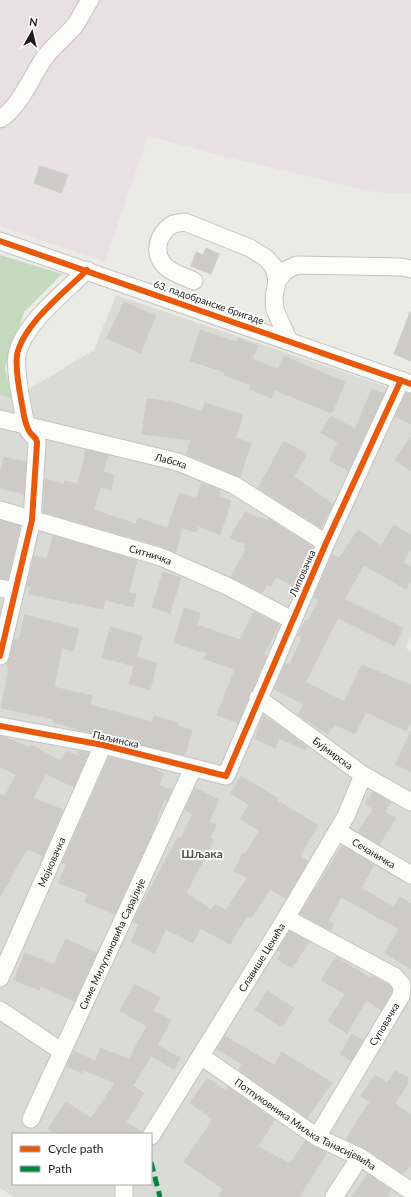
<svg xmlns="http://www.w3.org/2000/svg" width="411" height="1197" viewBox="0 0 411 1197" font-family="Lato,sans-serif">
<style>
.residential{fill:#dadad7;fill-rule:evenodd}
.industrial{fill:#e8e0e3}
.forest{fill:#c3d8bd}
.building{fill:#cccbc7;stroke:#cecdc8}
.lines{fill:none;stroke-linecap:round;stroke-linejoin:round}
.minor-casing{stroke:#c2c2c0;stroke-width:19}
.minor{stroke:#fcfcfb;stroke-width:17}
.quiet{stroke:#00873e;stroke-width:5;stroke-dasharray:10 5;stroke-linecap:butt}
.cycleway-casing{stroke:#fff;stroke-width:8}
.cycleway{stroke:#e8590c;stroke-width:6}
.labels{text-anchor:middle;stroke-width:3.5;stroke-linejoin:round;paint-order:stroke}
.street-label{font-size:10px;fill:#1d1d1d;stroke:#fff}
.quarter-label{font-size:12px;font-weight:bold;fill:#505050;stroke:#fff}
</style>
<rect width="100%" height="100%" fill="#ebebe6"/>
<!-- residential -->
<path class="residential" d="M 116,295 L 411,395 L 411,636 L 406,648 L 411,652 L 411,1197 L 13,1197 L 0,1188 L 0,395 L 14,398 L 94,350 ZM 13,1134 L 151,1134 L 151,1184 L 13,1184 Z"/>
<!-- industrial -->
<polygon class="industrial" points="0,0 411,0 411,194 374,192 226,157 148,136 105,262 0,226"/>
<!-- forest -->
<polygon class="forest" points="0,255 62,274 24,312 5,368 13,398 0,395"/>
<!-- building -->
<g class="building">
<polygon points="40,166 68,175 61,193 34,183"/>
<polygon points="206,248 219,254 211,274 191,266 196,252 203,255"/>
<polygon points="124,302 156,316 140,353 107,338"/>
<polygon points="410,312 411,312 411,361 394,354"/>
<polygon points="200,330 237,342 238,338 258,346 252,359 278,369 284,356 345,382 332,413 274,390 271,398 249,389 251,385 224,375 225,372 190,361"/>
<polygon points="372,389 384,394 348,471 329,460 338,442 321,433 331,416 355,429"/>
<polygon points="406,393 411,394 411,424 395,417"/>
<polygon points="147,399 173,402 202,412 205,403 243,415 236,438 251,443 240,477 186,454 191,440 142,434"/>
<polygon points="411,437 411,471 395,460"/>
<polygon points="284,441 307,454 294,477 333,504 321,528 258,488"/>
<polygon points="86,450 108,455 103,472 114,475 111,490 100,487 94,510 136,524 138,518 167,528 180,493 196,499 202,483 221,491 219,496 231,501 220,535 198,526 196,532 182,528 176,553 164,547 43,512 45,479 64,484 65,481 78,484"/>
<polygon points="4,457 26,462 24,494 0,488 0,475"/>
<polygon points="245,512 268,521 269,519 313,547 296,588 276,577 271,586 267,584 262,593 231,577 246,549 244,547 245,544 230,538"/>
<polygon points="0,520 20,526 8,579 0,578"/>
<polygon points="394,525 411,535 411,548 403,562 411,567 411,580 406,589 364,565 344,599 403,628 394,646 338,618 306,682 344,702 362,665 411,685 411,721 406,731 366,712 355,734 334,724 328,734 298,715 304,704 274,689 286,663 290,664 302,637 298,635 306,620 308,621 319,600 314,597 332,554 339,558 358,530 381,546"/>
<polygon points="53,536 137,560 129,593 136,594 133,607 105,600 103,609 29,594 31,587 27,586 34,556 47,559"/>
<polygon points="163,572 181,578 170,613 152,607"/>
<polygon points="184,608 200,613 197,625 240,640 254,612 279,625 264,654 267,656 238,723 217,715 235,669 204,659 206,653 174,643"/>
<polygon points="25,615 79,629 73,651 62,648 54,687 92,696 90,705 152,722 154,716 178,723 177,726 192,730 185,755 84,731 53,722 53,719 1,708 9,667 7,666 8,662 14,639 19,640"/>
<polygon points="110,627 142,636 135,663 136,657 157,663 150,690 129,684 134,666 102,658"/>
<polygon points="263,715 307,746 305,750 279,738 275,748 255,739"/>
<polygon points="411,731 411,772 395,764"/>
<polygon points="0,736 7,738 30,748 31,745 61,761 66,751 78,756 79,751 89,753 74,787 46,774 33,798 63,810 43,856 27,849 0,897 0,794 5,796 16,775 0,767"/>
<polygon points="109,757 151,767 164,774 159,785 172,790 167,801 164,799 151,836 115,914 85,902 88,894 59,883 66,865 62,863"/>
<polygon points="241,776 277,798 276,800 318,825 300,856 308,861 286,899 270,889 251,918 247,916 230,944 200,928 193,943 166,929 155,953 131,942 139,924 133,922 135,918 178,837 181,838 193,814 185,810 195,788 219,800 209,822 216,825 210,838 214,840 186,893 211,910 215,904 226,910 247,878 234,871 243,853 245,854 260,831 240,819 249,805 231,793"/>
<polygon points="373,792 391,802 385,812 396,818 379,845 358,832 373,809 365,804"/>
<polygon points="342,846 374,865 361,888 394,907 400,897 411,904 411,969 385,953 399,929 341,897 328,921 334,924 330,930 300,914"/>
<polygon points="290,931 309,942 292,968 277,959 281,953 277,951"/>
<polygon points="66,939 97,953 74,1001 40,986 39,990 14,980 25,953 54,964"/>
<polygon points="336,957 370,978 372,976 388,984 392,988 391,993 381,1010 366,1000 347,1033 328,1021 345,994 321,980"/>
<polygon points="135,984 160,998 153,1011 171,1020 157,1045 180,1058 174,1069 151,1056 133,1086 144,1093 126,1122 142,1132 141,1134 56,1134 48,1129 66,1102 91,1118 115,1083 84,1070 82,1073 67,1066 74,1051 95,1061 100,1048 129,1059 147,1026 120,1011"/>
<polygon points="267,991 294,1008 282,1027 255,1010"/>
<polygon points="352,1034 363,1040 351,1061 340,1054"/>
<polygon points="225,1036 274,1065 282,1052 332,1083 307,1118 239,1070 242,1064 217,1049"/>
<polygon points="395,1071 408,1078 408,1083 395,1104 411,1115 411,1165 404,1174 366,1149 346,1139 370,1102 361,1096 375,1075 387,1083"/>
<polygon points="207,1078 226,1091 228,1087 275,1120 258,1146 290,1164 305,1141 327,1153 299,1197 218,1197 223,1189 184,1162 213,1119 190,1103"/>
<polygon points="368,1174 391,1190 387,1197 352,1197"/>
</g>
<g class="lines">
<!-- minor casing -->
<g class="minor-casing">
<g id="minor">
<path d="M 0,119 C 19,108 31,78 43,60 C 52,46 66,37 76,24 C 81,16 85,8 90,0"/>
<polyline points="0,241 411,384"/>
<path d="M 194,281 C 186,277 172,273 166,267 C 152,254 157,234 173,224 C 176,223 181,223 185,222 L 250,248 L 266,258 L 274,267 L 277,281 L 274,297 L 275,310 L 289,341"/>
<polyline points="277,281 286,270 297,265 402,267 411,269"/>
<path id="s1" d="M 0,419 L 178,462 L 234,485 L 326,543"/>
<path id="s2" d="M 0,510 L 161,557 L 227,586 L 292,620"/>
<polyline points="0,588 15,591"/>
<path d="M 0,656 L 32,520 L 37,443 C 37,437 32,436 29,431 C 26,425 24,417 23,410 C 20,393 15,372 17,355 C 23,324 65,292 87,270"/>
<path id="s3" d="M 258,698 L 363,775 L 411,802"/>
<polyline points="0,726 103,745 226,776 326,543 401,380"/>
<path id="s4" d="M 337,831 L 411,875"/>
<polyline points="286,918 394,976 402,985 401,996 317,1137"/>
<path id="s5" d="M 0,978 L 103,745"/>
<polyline points="0,1010 61,1051"/>
<path id="s6" d="M 201,1056 L 317,1137 L 360,1157 L 411,1191"/>
<path id="s7" d="M 31,1119 L 193,768"/>
<path id="s8" d="M 151,1136 L 286,918 L 346,816 L 363,775"/>
<polyline points="124,1184 124,1197"/>
<polyline points="334,1197 360,1157"/>
</g>
</g>
<!-- minor -->
<use href="#minor" class="minor"/>
<!-- quiet -->
<polyline class="quiet" points="151,1162 160,1197"/>
<!-- cycleway casing -->
<g class="cycleway-casing">
<g id="cycleway">
<polyline points="0,241 411,384"/>
<path d="M 0,656 L 32,520 L 37,443 C 37,437 32,436 29,431 C 26,425 24,417 23,410 C 20,393 15,372 17,355 C 23,324 65,292 87,270"/>
<polyline points="0,726 103,745 226,776 326,543 401,380"/>
</g>
</g>
<!-- cycleway -->
<use href="#cycleway" class="cycleway"/>
</g>
<g class="labels">
<!-- street labels -->
<g class="street-label">
<text transform="translate(209 302) rotate(19)" y="4">63. падобранске бригаде</text>
<text dy="4" stroke="none"><textPath href="#s1" startOffset="176">Лабска</textPath></text>
<text dy="4" stroke="none"><textPath href="#s2" startOffset="157">Ситничка</textPath></text>
<text transform="translate(302 573) rotate(-66)" y="4">Липовачка</text>
<text transform="translate(116 739) rotate(13)" y="4">Паљинска</text>
<text dy="4" stroke="none"><textPath href="#s3" startOffset="93">Бујмирска</textPath></text>
<text dy="4" stroke="none"><textPath href="#s4" startOffset="43">Сечаничка</textPath></text>
<text dy="4" stroke="none"><textPath href="#s5" startOffset="127">Мојковачка</textPath></text>
<text dy="4" stroke="none"><textPath href="#s7" startOffset="193">Симе Милутиновића Сарајлије</textPath></text>
<text dy="4" stroke="none"><textPath href="#s8" startOffset="210">Славише Цекића</textPath></text>
<text transform="translate(384 1024) rotate(-59)" y="4">Суповачка</text>
<text dy="4" stroke="none"><textPath href="#s6" startOffset="125">Потпуковника Миљка Танасијевића</textPath></text>
</g>
<!-- quarter labels -->
<g class="quarter-label">
<text x="202" y="858">Шљака</text>
</g>
</g>
<!-- legend -->
<rect x="12" y="1133" width="140" height="52" fill="#ffffff" stroke="#a5a5a5"/>
<rect x="20" y="1146" width="20" height="6" fill="#e8590c" stroke="#a5a5a5"/>
<text x="48" y="1153" font-size="12" fill="#1d1d1d">Cycle path</text>
<rect x="20" y="1166" width="20" height="6" fill="#00873e" stroke="#a5a5a5"/>
<text x="48" y="1173" font-size="12" fill="#1d1d1d">Path</text>
<!-- north arrow -->
<g transform="translate(32 32) rotate(8)" stroke="#ffffff" stroke-width="3" paint-order="stroke">
<path d="M0-3L7 15L0 10L-7 15Z" fill="#1d1d1d"/>
<text y="-6" font-size="11" font-weight="bold" text-anchor="middle" fill="#1d1d1d">N</text>
</g>
</svg>
